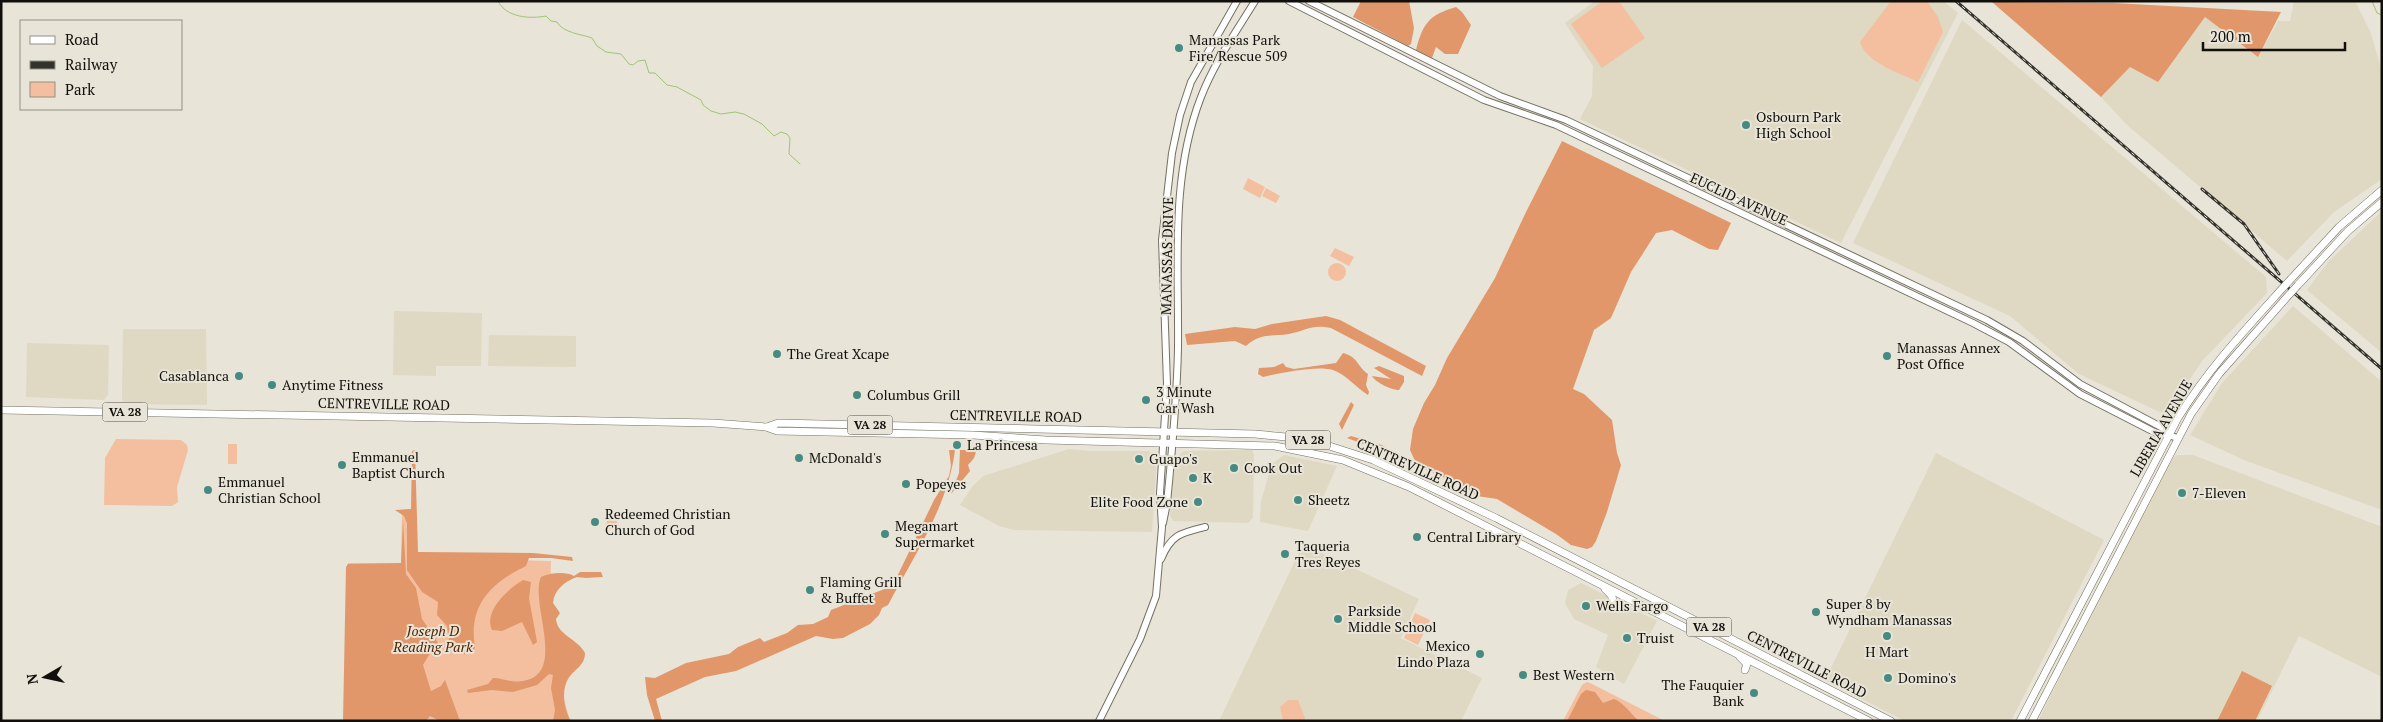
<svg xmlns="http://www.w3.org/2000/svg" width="2383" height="722" viewBox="0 0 2383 722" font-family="'PT Serif',serif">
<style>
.built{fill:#dfd8c3}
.green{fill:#f4bf9f}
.forest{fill:#e19769}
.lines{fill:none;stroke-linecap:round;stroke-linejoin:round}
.stream{stroke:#a1c376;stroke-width:1}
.major-casing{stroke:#747064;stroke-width:8}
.highway-casing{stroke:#747064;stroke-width:8}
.major{stroke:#fff;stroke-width:6}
.highway{stroke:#fff;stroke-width:7}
.rail-casing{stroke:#34322c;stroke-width:3}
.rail{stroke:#e8e4d7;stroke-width:1;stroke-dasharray:4;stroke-linecap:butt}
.highway-bridge-casing{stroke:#747064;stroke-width:8;stroke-linecap:butt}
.highway-bridge{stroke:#fff;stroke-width:7}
.poi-dot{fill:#468b82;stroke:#e8e4d7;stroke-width:2}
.labels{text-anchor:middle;stroke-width:4;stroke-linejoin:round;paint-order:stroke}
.shield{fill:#e8e4d7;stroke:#524f48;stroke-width:1}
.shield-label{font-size:12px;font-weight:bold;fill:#110f0b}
.poi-label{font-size:14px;fill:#110f0b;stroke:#e8e4d7;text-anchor:start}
.street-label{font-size:14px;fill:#110f0b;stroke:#e8e4d7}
.park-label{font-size:14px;font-style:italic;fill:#522400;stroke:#e8e4d7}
</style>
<rect width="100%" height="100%" fill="#e8e4d7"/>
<!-- built -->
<g class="built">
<polygon points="1595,1 1943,1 1958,13 1841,243 1580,119 1592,96 1593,66 1565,23"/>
<polygon points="2294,1 2355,1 2370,31 2382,71 2382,179 2334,212 2287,261 2126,124 2101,97 2130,67 2158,81 2205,17 2258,57 2278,21 2290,21"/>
<polygon points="1962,20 2266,277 2267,293 2202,361 2166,415 2079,374 2010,316 1853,243"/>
<polygon points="2382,211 2382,353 2307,290 2329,261"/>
<polygon points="2293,306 2382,382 2382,510 2244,460 2190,435 2222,383"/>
<polygon points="394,311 482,313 481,366 436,366 436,376 393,375"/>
<polygon points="123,329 206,329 207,405 124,404 122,399"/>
<polygon points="489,335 576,336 576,367 488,366"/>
<polygon points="27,343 109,345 108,395 104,400 26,397"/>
<polygon points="1069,449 1089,451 1148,451 1155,454 1157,458 1152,532 1014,530 999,526 960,505 972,487 983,476"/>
<polygon points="1252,450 1254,455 1253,518 1248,523 1173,521 1170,515 1175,458 1184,451"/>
<polygon points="1936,453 2104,540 2011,721 1905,721 1825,680"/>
<polygon points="1284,455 1337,466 1308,531 1260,522 1261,501 1272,464"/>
<polygon points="2176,455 2193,455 2382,527 2382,677 2299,636 2257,721 2038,721 2160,478"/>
<polygon points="1303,544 1419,599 1401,638 1482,678 1461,721 1219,721"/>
<polygon points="1581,583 1657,621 1624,684 1596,667 1608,635 1574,619 1565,603 1568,590"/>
</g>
<!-- green -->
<g class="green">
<polygon points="1603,1 1619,1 1645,38 1602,68 1571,24"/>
<path d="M 1891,1 L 1927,1 L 1938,17 L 1943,32 L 1918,82 C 1900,73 1866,63 1860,42 Z"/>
<polygon points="1248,178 1265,187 1260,198 1243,189"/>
<polygon points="1266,188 1280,196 1276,203 1262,196"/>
<polygon points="1335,248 1354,257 1349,266 1330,256"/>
<circle cx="1337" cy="272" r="9"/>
<polygon points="116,439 181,440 187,445 188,450 177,487 178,502 172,506 104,505 105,458"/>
<rect x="228" y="444" width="9" height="20"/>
<path d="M 411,509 L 411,558 L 551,561 C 549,614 555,670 570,721 L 346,721 L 348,563 L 401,563 L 402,510 Z"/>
<polygon points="607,517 617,517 617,529 606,529"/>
<polygon points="1415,613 1430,620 1418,645 1404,638"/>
<polygon points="1587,682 1590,683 1665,721 1563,721 1582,685"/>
<polygon points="1288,700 1298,700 1305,718 1304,721 1283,721 1280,707"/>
</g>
<!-- forest -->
<g class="forest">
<polygon points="1361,1 1409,1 1414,28 1411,44 1408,46 1353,17"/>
<polygon points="1992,2 2113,3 2281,12 2258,57 2205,17 2158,82 2130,67 2101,97"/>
<path d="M 1456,7 L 1462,12 L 1471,25 L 1458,54 L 1445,54 L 1436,47 L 1432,58 L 1416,50 C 1423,23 1429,15 1456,7 Z"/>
<polygon points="1562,141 1731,223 1718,250 1709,249 1672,230 1656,233 1631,272 1611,318 1594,330 1573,389 1584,394 1612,420 1617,453 1621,465 1607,512 1596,541 1592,547 1587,549 1571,545 1556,534 1497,499 1477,496 1467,488 1425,469 1416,463 1410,450 1413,429 1424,403 1435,385 1447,358 1495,278 1526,212"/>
<path d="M 1326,316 L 1340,320 L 1426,366 L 1422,376 L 1331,328 C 1312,324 1307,330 1289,334 C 1271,337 1261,332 1246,346 L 1235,341 L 1187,345 L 1185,334 L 1235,327 L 1255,329 L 1272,324 Z"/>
<path d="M 1343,353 C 1358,357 1357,366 1368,374 L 1366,385 L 1369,392 L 1368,395 C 1356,388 1347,375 1333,370 C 1318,365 1279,373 1263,377 L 1258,374 L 1259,368 L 1274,367 L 1283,363 L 1286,367 L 1294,369 L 1336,363 Z"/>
<path d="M 1379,366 L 1404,376 L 1404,382 L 1399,390 C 1392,390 1376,383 1372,376 L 1391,379 L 1374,368 Z"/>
<polygon points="1351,402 1354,405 1342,430 1339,424"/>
<polygon points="1351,436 1382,445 1385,447 1379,450 1347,438"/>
<path d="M 415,450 L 418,552 L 533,553 L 572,557 L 573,561 L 551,558 L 529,558 L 526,566 C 491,583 468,605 475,647 L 473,652 C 467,655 461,655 456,651 L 458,646 L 456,642 L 449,640 L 447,626 L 437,615 L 438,602 L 422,592 L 407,570 L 407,523 L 404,516 L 395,510 L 411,509 L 412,451 Z"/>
<path d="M 949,450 L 955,450 C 948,506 914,556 888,605 L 882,608 L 879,615 L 870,624 L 843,638 L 833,639 L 816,636 L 736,671 L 705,677 L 656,699 L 662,721 L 655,721 L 647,695 L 645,677 L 655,678 L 686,663 L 729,654 L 738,647 L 760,638 L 764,642 L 787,633 L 798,625 L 813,624 L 828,617 L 831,610 L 887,588 L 894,583 L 934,500 L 949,476 L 951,466 Z"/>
<path d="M 960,450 L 976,450 C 975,459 973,459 968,465 L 970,471 L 951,494 L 959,473 Z"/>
<polygon points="403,520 406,574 416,588 422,619 441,647 440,651 432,650 423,665 431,691 441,686 445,680 460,721 440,721 430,716 426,721 343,721 346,567 348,564 401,563"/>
<path d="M 580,572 L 601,572 L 603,577 C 592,577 588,579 577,577 C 565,581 554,590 553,603 L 560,613 L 556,619 C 557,635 578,639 585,653 C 585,666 574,669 568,679 C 561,691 564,710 571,721 L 553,721 L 555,710 L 551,688 L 553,675 L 549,674 L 537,685 L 513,692 L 492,690 L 468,693 L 467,690 L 488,684 L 493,678 C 502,678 512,683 523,681 C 568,674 529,602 541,577 C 550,573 565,571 574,576 Z"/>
<path d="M 523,580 L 531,582 L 529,598 L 537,642 L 533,645 L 522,622 L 502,631 L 492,630 C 483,611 508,589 523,580 Z"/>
<polygon points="2242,671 2272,686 2255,721 2217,721"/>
<path d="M 1586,690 L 1595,692 L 1603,703 L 1614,699 C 1623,702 1631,714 1639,721 L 1567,721 L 1581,694 Z"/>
</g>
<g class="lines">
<!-- stream -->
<g class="stream">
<path d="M 498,1 C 506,18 531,19 546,16 L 551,21 L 557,22 C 563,33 581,34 592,38 L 597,46 L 606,52 L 621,54 L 629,64 L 633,65 L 638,61 L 645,60 L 649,73 L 655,73 L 667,85 L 677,87 L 701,100 L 703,105 L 711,111 L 721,114 L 735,112 L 744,114 L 762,124 L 774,136 L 781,132 L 787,134 L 790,138 L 789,154 L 800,164"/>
<polyline points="2372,1 2377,13 2382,15"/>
</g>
<!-- major casing -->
<g class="major-casing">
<g id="major">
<polyline points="1289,1 1484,100 1556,125 1973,323 2009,342 2080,394 2158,434 2169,435 2177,438"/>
<polyline points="1309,1 1500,96 1566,120 1987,320 2023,341 2080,384 2161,427 2169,435"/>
<path d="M 1163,523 L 1167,503 C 1172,452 1177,400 1178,348 C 1179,264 1170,177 1201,97 C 1214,63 1236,32 1255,1"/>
<path d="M 1161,559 C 1171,535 1180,533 1205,527"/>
<polyline points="1099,721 1140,639 1156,596 1162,527 1160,493 1167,384 1162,240 1172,153 1180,115 1191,82 1237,1"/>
</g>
</g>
<!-- highway casing -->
<g class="highway-casing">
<g id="highway">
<polyline points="2291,279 2339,227 2382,190"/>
<polyline points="2298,285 2348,231 2382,202"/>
<polyline points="1,410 713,423 766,427 777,431 973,435 1046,440 1275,446 1343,460 1409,487 1869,721"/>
<polyline points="767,427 778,423 1255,434 1297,438 1320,443 1373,460 1496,518 1891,721"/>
<polyline points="1605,589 1611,595 1615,604"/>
<polyline points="1740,657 1747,664 1745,670"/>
<path d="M 2020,721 L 2178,418 C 2207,371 2243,332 2280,291"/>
<polyline points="2032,721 2191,414 2219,374 2287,297"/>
</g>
</g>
<!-- major -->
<use href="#major" class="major"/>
<!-- highway -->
<use href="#highway" class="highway"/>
<!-- rail casing -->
<g class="rail-casing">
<g id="rail">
<polyline points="1956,1 2382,369"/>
<polyline points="2202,189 2244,224 2279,274"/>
</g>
</g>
<!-- rail -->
<use href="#rail" class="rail"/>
<!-- highway-bridge casing -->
<g class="highway-bridge-casing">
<g id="highway-bridge">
<polyline points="2280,291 2291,279"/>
<polyline points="2287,297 2298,285"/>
</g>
</g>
<!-- highway-bridge -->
<use href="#highway-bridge" class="highway-bridge"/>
</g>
<!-- markers -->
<g class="poi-dot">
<circle cx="1179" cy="48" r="5"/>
<circle cx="1746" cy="125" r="5"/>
<circle cx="777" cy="354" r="5"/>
<circle cx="1887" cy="356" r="5"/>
<circle cx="239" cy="376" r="5"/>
<circle cx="272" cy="385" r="5"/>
<circle cx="857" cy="395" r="5"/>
<circle cx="1146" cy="400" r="5"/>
<circle cx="957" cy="445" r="5"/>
<circle cx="799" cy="458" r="5"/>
<circle cx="1139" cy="459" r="5"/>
<circle cx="342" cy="465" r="5"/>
<circle cx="1234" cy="468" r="5"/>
<circle cx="1193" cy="478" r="5"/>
<circle cx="906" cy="484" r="5"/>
<circle cx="208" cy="490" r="5"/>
<circle cx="2182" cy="493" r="5"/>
<circle cx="1298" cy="500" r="5"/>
<circle cx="1198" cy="502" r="5"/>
<circle cx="595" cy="522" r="5"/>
<circle cx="885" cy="534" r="5"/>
<circle cx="1417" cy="537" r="5"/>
<circle cx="1285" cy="554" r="5"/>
<circle cx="810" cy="590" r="5"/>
<circle cx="1586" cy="606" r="5"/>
<circle cx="1816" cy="612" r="5"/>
<circle cx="1338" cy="619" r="5"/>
<circle cx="1887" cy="636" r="5"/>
<circle cx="1627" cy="638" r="5"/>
<circle cx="1480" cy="654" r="5"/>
<circle cx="1523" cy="675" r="5"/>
<circle cx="1888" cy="678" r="5"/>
<circle cx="1754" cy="693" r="5"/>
</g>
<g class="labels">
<!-- shield labels -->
<g class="shield">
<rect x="102.5" y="402.5" width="45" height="19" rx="4"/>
<rect x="847.5" y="415.5" width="45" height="19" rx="4"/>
<rect x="1285.5" y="430.5" width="45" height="19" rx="4"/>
<rect x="1686.5" y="617.5" width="45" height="19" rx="4"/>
</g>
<g class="shield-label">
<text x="125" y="416">VA 28</text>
<text x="870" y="429">VA 28</text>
<text x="1308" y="444">VA 28</text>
<text x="1709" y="631">VA 28</text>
</g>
<!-- poi labels -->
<g class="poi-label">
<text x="1189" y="45">Manassas Park<tspan x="1189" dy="16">Fire/Rescue 509</tspan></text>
<text x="1756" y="122">Osbourn Park<tspan x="1756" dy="16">High School</tspan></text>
<text x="1897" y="353">Manassas Annex<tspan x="1897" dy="16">Post Office</tspan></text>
<text x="787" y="359">The Great Xcape</text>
<text x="229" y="381" text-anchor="end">Casablanca</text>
<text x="282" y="390">Anytime Fitness</text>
<text x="1156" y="397">3 Minute<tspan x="1156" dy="16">Car Wash</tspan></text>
<text x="867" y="400">Columbus Grill</text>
<text x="967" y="450">La Princesa</text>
<text x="352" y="462">Emmanuel<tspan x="352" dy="16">Baptist Church</tspan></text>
<text x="809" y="463">McDonald's</text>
<text x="1149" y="464">Guapo's</text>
<text x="1244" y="473">Cook Out</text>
<text x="1203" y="483">K</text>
<text x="218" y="487">Emmanuel<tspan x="218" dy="16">Christian School</tspan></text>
<text x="916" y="489">Popeyes</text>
<text x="2192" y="498">7-Eleven</text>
<text x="1308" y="505">Sheetz</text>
<text x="1188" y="507" text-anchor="end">Elite Food Zone</text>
<text x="605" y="519">Redeemed Christian<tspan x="605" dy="16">Church of God</tspan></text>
<text x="895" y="531">Megamart<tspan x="895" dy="16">Supermarket</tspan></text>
<text x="1427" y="542">Central Library</text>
<text x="1295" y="551">Taqueria<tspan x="1295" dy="16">Tres Reyes</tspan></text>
<text x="820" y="587">Flaming Grill<tspan x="820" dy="16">&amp; Buffet</tspan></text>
<text x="1826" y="609">Super 8 by<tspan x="1826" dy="16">Wyndham Manassas</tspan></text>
<text x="1596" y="611">Wells Fargo</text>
<text x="1348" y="616">Parkside<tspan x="1348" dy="16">Middle School</tspan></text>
<text x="1637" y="643">Truist</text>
<text x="1470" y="651" text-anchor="end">Mexico<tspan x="1470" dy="16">Lindo Plaza</tspan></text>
<text x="1887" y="657" text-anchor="middle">H Mart</text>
<text x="1533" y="680">Best Western</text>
<text x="1898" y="683">Domino's</text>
<text x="1744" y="690" text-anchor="end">The Fauquier<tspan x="1744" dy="16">Bank</tspan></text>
</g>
<!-- street labels -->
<g class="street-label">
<text transform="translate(1739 199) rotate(25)" y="5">EUCLID AVENUE</text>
<text transform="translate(1167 256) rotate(-89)" y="5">MANASSAS DRIVE</text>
<text transform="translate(384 404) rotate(1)" y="5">CENTREVILLE ROAD</text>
<text transform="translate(1016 416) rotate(1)" y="5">CENTREVILLE ROAD</text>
<text transform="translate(2161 428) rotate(-60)" y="5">LIBERIA AVENUE</text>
<text transform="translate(1418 469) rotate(24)" y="5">CENTREVILLE ROAD</text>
<text transform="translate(1807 664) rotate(27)" y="5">CENTREVILLE ROAD</text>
</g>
<!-- park labels -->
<g class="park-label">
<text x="433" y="636">Joseph D<tspan x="433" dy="16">Reading Park</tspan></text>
</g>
</g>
<!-- border -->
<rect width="2383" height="722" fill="none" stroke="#110f0b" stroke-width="5"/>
<!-- legend -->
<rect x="20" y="20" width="162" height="90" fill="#e8e4d7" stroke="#928f85"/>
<rect x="30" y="36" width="25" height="8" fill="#ffffff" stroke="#928f85"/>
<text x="65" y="45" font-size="15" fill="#110f0b">Road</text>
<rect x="30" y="61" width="25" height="8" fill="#34322c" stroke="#928f85"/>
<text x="65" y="70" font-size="15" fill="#110f0b">Railway</text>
<rect x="30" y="82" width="25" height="15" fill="#f4bf9f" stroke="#928f85"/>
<text x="65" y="95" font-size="15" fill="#110f0b">Park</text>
<!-- north arrow -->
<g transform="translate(45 677) rotate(261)" stroke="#e8e4d7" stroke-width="4" paint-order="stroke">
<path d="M0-4L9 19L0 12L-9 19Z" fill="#110f0b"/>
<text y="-8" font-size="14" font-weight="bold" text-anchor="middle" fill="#110f0b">N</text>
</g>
<!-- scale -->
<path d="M2203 42v8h142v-8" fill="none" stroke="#110f0b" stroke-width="2.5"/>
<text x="2210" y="42" font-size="15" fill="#110f0b" stroke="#e8e4d7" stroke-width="4" paint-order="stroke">200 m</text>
</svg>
